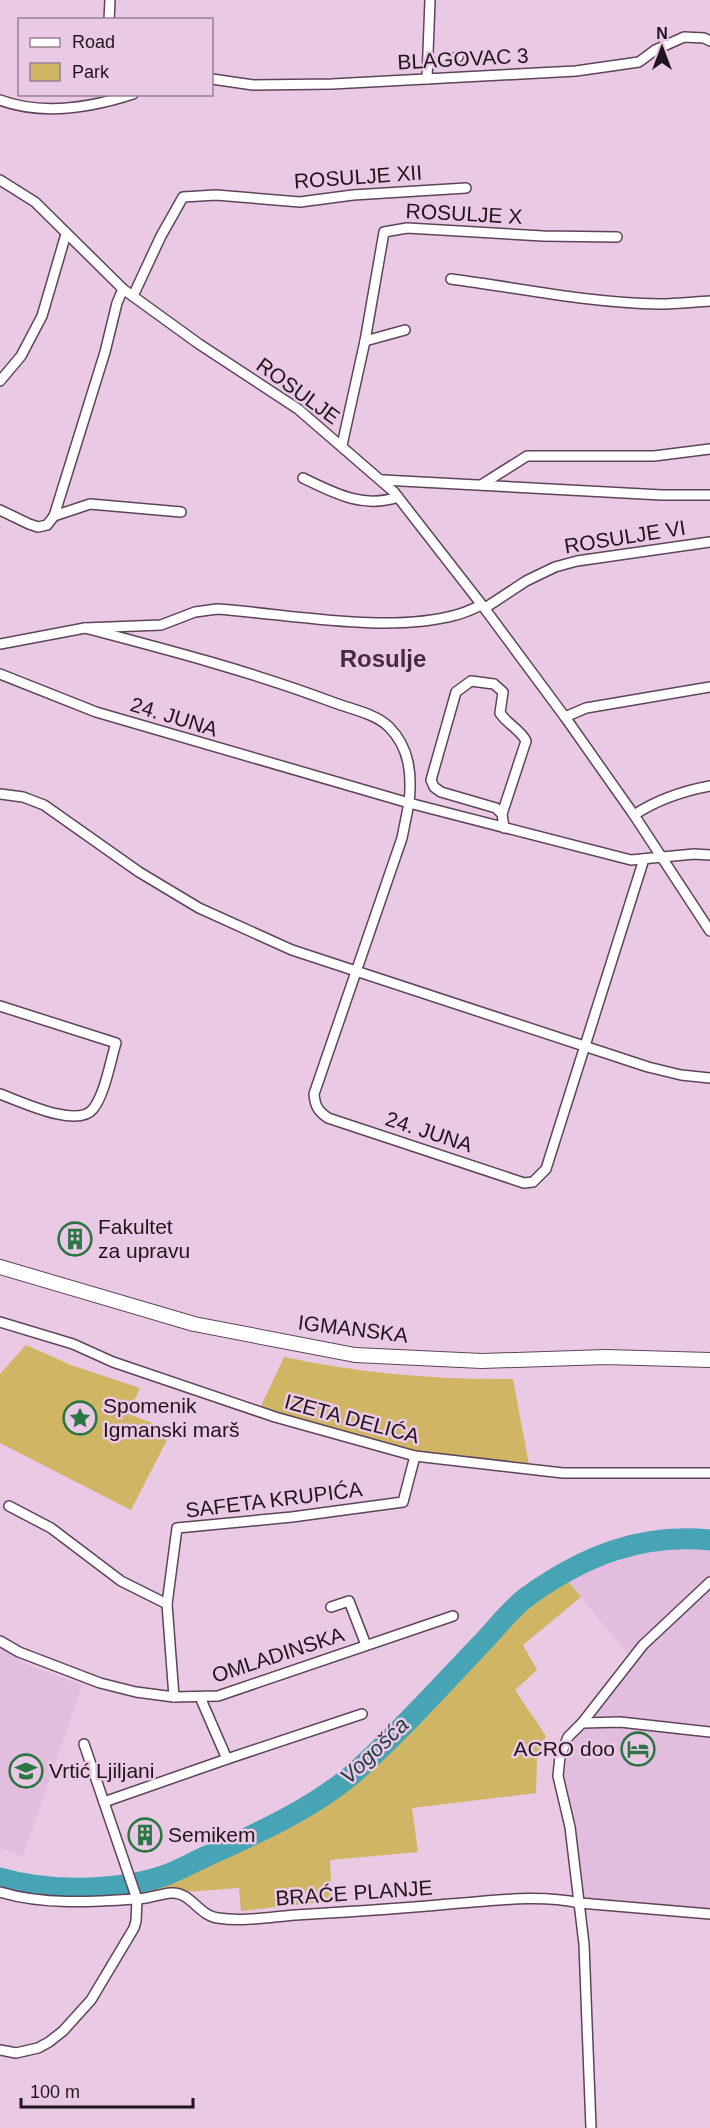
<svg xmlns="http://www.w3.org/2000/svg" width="710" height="2128" viewBox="0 0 710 2128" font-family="Helvetica,sans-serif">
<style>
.built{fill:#e3bddd}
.green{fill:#d0b564}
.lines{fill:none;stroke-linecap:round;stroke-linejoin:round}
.river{stroke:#47a4b5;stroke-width:21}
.minor-casing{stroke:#5e445a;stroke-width:12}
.primary-casing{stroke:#5e445a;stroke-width:16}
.minor{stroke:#fff;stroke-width:9}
.primary{stroke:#fff;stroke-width:14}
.labels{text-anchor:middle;stroke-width:5;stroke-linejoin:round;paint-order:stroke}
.street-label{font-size:21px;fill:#20151e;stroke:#e9c9e4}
.poi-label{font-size:21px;fill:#20151e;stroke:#e9c9e4;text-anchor:start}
.water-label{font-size:22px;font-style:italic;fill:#223f44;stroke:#e9c9e4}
.quarter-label{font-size:24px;font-weight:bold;fill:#442b41;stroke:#e9c9e4}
</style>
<rect width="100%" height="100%" fill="#e9c9e4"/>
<!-- built -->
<g class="built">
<polygon points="691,1538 710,1540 710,1914 580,1903 558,1776 568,1737 632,1659 562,1574 604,1553 634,1544 660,1539"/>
<polygon points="0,1648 28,1665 82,1685 23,1856 0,1848"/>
</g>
<!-- green -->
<g class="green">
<polygon points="26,1345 71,1365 140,1388 128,1414 172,1430 131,1510 0,1443 0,1374"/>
<path d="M 284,1357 C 358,1373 437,1380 513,1379 L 530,1470 L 415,1456 L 260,1408 Z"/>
<polygon points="562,1574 581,1597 523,1645 537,1670 515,1690 546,1736 537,1759 536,1793 412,1808 418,1852 330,1860 332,1901 241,1911 239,1888 67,1901 0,1892 0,1878 47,1888 79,1888 145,1880 165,1875 264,1831 311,1804 351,1775 390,1738 526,1597"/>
</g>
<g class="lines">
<!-- river -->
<path class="river" d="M 0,1878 C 48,1892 118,1892 166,1875 C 180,1870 193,1862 207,1856 C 258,1833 310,1810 353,1774 C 398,1734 439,1688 480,1645 C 496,1629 510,1609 528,1596 C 584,1556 641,1533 710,1540"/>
<!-- minor casing -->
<g class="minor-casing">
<g id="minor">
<polyline points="109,20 110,0"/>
<polyline points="428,65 458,57"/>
<polyline points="212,79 253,85 332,84 576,71 639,62 655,50 684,37 704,38 710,41"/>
<polyline points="427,79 430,0"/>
<path d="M 0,100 C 43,116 90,108 133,94"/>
<polyline points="0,180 35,202 123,289 199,344 298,409 394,492 482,605 565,717 634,815 710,931"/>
<path d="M 451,279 C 520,288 589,303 659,304 C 676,304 693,302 710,301"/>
<polyline points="133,296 161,236 183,197 216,195 300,202 353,195 466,188"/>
<polyline points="365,341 405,330"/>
<polyline points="0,381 21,356 42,316 66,234"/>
<polyline points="342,445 365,341 384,232 407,228 543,236 617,237"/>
<path d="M 303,478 C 334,493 363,509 398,497"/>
<polyline points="383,480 662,495 710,495"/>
<polyline points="481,485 527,456 654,456 710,449"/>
<polyline points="0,510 29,524 38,527 47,525 54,516 105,352 117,303 123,289"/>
<polyline points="54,516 90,504 181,512"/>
<polyline points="485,608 526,581 555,567 577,561 710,542"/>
<path d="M 85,628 C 169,650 253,672 335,703 C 351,709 376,714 389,727 C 410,748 412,775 409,803 L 631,860 L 694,854 L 710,855"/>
<path d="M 0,644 L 85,628 L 161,625 L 195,612 L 217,609 C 290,614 386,634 456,615 C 465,613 474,608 482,605"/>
<path d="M 0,674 L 96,712 L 409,803 L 402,838 L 314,1094 C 315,1106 318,1111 328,1118 L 524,1183 L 533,1182 L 546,1169 L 644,859"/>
<polyline points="565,717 586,708 710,687"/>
<polyline points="0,794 23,797 44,805 139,872 199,908 292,950 648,1067 681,1075 710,1078"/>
<path d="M 502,814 L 496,808 L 441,792 L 434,787 L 431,780 L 456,692 L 471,681 L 494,684 L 503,692 L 500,713 C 507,724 521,730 526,741 L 502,814 L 504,828"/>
<path d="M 634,815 C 657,800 683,791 710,786"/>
<path d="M 0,1006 L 116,1043 C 110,1062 105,1094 93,1109 C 77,1129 20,1101 0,1094"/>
<polyline points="0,1322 73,1344 113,1362 275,1417 415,1456 563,1473 710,1473"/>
<polyline points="9,1506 51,1528 121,1581 167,1604"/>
<polyline points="331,1607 349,1601 366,1645"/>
<polyline points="0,1641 19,1652 100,1683 136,1692 174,1697 218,1696 453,1616"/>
<polyline points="174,1697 167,1604 177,1528 292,1517 403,1502 415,1456"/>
<polyline points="582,1723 643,1645 710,1582"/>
<polyline points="227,1759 362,1714"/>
<polyline points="104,1802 227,1759 200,1697"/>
<path d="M 0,1892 C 43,1905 91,1902 136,1899 C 148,1899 159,1894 171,1893 C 190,1891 199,1916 218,1918 C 242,1922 270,1917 295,1915 C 346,1912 398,1909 449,1904 C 493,1901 537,1894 580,1903 L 710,1914"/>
<polyline points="0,2050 16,2053 38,2048 49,2042 63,2031 91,2000 134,1928 136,1921 137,1899 84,1744"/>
<polyline points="591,2128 584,1944 570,1827 558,1776 560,1756 568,1737 582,1723 620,1722 710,1732"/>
</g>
</g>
<!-- primary casing -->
<g class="primary-casing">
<polyline id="primary" points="0,1267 194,1324 355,1355 482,1361 606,1357 710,1360"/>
</g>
<!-- minor -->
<use href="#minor" class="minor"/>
<!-- primary -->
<use href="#primary" class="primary"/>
</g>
<!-- icons -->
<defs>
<g id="building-ring" transform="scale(1.725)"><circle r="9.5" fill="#e9c9e4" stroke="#2b7644" stroke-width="1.5"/><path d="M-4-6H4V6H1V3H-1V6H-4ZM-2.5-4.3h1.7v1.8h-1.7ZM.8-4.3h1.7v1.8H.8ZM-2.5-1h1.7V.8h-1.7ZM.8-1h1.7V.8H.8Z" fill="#2b7644"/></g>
<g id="sight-ring" transform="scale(1.725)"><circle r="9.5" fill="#e9c9e4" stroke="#2b7644" stroke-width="1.5"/><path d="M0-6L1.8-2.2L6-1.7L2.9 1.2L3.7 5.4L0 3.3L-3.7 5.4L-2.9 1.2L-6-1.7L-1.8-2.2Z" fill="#2b7644"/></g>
<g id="hotel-ring" transform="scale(1.725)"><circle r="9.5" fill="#e9c9e4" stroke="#2b7644" stroke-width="1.5"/><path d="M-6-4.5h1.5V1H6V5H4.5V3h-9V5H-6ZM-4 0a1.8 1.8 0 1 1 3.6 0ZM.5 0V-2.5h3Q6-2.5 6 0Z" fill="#2b7644"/></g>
<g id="school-ring" transform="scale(1.725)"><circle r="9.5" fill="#e9c9e4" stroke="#2b7644" stroke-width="1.5"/><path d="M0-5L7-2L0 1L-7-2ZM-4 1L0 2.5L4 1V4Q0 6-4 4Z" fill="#2b7644"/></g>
</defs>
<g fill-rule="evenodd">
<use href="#building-ring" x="75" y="1239"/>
<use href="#sight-ring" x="80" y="1418"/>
<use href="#hotel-ring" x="638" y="1749"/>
<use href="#school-ring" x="26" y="1771"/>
<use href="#building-ring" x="145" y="1835"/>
</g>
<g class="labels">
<!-- street labels -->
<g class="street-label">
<text transform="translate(463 59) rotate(-3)" y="7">BLAGOVAC 3</text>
<text transform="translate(358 177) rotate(-4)" y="7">ROSULJE XII</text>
<text transform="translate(464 214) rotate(3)" y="7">ROSULJE X</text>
<text transform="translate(298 391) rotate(36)" y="7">ROSULJE</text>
<text transform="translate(625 537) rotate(-9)" y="7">ROSULJE VI</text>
<text transform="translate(174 717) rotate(17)" y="7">24. JUNA</text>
<text transform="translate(429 1132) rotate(18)" y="7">24. JUNA</text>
<text transform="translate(353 1329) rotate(7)" y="7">IGMANSKA</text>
<text transform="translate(352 1419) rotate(15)" y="7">IZETA DELIĆA</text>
<text transform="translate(274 1500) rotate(-7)" y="7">SAFETA KRUPIĆA</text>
<text transform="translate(278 1655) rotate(-18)" y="7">OMLADINSKA</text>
<text transform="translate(354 1893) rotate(-4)" y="7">BRAĆE PLANJE</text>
</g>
<!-- poi labels -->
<g class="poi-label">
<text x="98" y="1234">Fakultet<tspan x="98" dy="24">za upravu</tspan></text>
<text x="103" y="1413">Spomenik<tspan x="103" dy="24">Igmanski marš</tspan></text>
<text x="615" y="1756" text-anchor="end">ACRO doo</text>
<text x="49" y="1778">Vrtić Ljiljani</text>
<text x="168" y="1842">Semikem</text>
</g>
<!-- water labels -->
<g class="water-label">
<text transform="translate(374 1750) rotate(-44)" y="8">Vogošća</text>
</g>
<!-- quarter labels -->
<g class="quarter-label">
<text x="383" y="667">Rosulje</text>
</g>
</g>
<!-- legend -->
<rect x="18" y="18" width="195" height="78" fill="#e9c9e4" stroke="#998195" stroke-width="1.5"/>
<rect x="30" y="38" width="30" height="9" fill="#ffffff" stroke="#998195" stroke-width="1.5"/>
<text x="72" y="48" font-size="18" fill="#20151e">Road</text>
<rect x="30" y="63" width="30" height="18" fill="#d0b564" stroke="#998195" stroke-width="1.5"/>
<text x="72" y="78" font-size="18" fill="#20151e">Park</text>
<!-- north arrow -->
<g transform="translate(662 48)" stroke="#e9c9e4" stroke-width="4.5" paint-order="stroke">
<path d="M0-4.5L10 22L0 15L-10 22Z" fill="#20151e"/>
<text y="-9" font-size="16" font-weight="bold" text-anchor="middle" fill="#20151e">N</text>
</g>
<!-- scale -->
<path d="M21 2098v9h172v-9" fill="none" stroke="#20151e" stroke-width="3"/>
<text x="30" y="2098" font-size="18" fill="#20151e" stroke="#e9c9e4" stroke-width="4.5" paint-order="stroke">100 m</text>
</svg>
